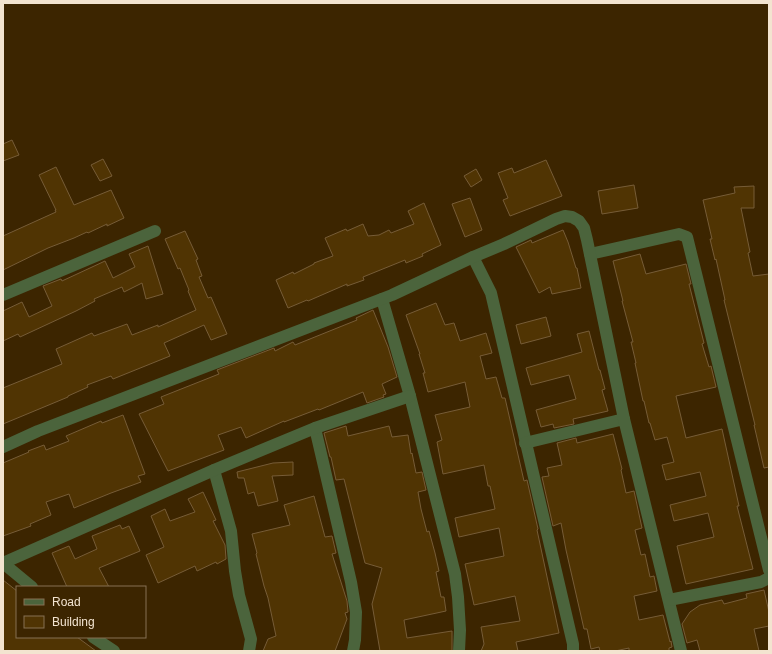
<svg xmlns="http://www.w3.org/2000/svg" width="772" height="654" viewBox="0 0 772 654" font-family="Arial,sans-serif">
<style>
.building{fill:#503403;stroke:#765c37}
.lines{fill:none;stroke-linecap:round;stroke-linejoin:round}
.minor{stroke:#4b643c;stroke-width:12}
</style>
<rect width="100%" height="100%" fill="#3c2500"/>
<!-- building -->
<g class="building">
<polygon points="12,140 19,155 3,161 3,144"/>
<polygon points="103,159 112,176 100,181 91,165"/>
<polygon points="546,160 562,196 510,216 503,200 508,198 498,173 512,168 514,173"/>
<polygon points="56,167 74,205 111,190 124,218 107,226 107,224 88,233 87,232 74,238 48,248 3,270 3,236 56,212 55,210 56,210 39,175"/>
<polygon points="476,169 482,180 471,187 464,176"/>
<polygon points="634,185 638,208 602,214 598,191"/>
<polygon points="754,186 754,208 741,208 750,252 748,253 753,276 769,274 769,467 764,468 754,425 755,425 724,300 725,300 716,259 715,260 710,239 712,239 703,200 735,193 734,187"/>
<polygon points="470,198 482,230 465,237 452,204"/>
<polygon points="424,203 441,245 422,254 423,256 406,263 405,260 363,277 364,280 347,286 347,284 308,301 307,300 288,308 276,280 293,272 294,274 314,264 314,263 333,256 325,238 346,229 347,231 363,224 368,236 379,235 389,230 391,233 414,224 408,211"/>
<polygon points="563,230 568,242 576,268 577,268 581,288 552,294 550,287 539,293 516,247 531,240 532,243"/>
<polygon points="185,231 198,259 196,260 202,276 199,277 208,298 211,297 227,334 211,340 204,325 164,343 170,356 113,379 111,376 87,385 88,387 68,396 68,397 3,424 3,388 62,364 56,349 92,333 94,336 127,324 132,335 158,325 158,327 196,310 188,291 189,290 180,268 178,269 165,239"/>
<polygon points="148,246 163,294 146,299 142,283 124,292 122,287 94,299 95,301 76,311 20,337 18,334 3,341 3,311 22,302 29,317 52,306 43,286 61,279 62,281 105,261 113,278 135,267 129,254"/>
<polygon points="640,254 646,274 686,264 691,284 689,284 704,343 702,344 709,367 711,366 716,387 676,396 686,438 722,429 739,506 737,506 753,569 686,584 677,546 714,537 708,513 674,521 670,505 706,496 700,472 666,480 662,465 674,462 667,437 655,440 650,423 649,423 644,401 643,401 635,363 636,363 631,342 633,342 622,301 623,301 613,261"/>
<polygon points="436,303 445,325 454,323 460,341 486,333 492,353 480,356 486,379 496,377 502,398 505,398 524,481 527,480 538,529 537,530 559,633 516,642 518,651 481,651 484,644 481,627 520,621 515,596 474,605 465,564 504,556 499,528 459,537 455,518 495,509 490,486 488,486 484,465 443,474 437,442 442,440 435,415 470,407 465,382 428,392 423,373 425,373 419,354 420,354 406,315"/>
<polygon points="373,310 388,347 397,377 382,384 386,394 383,395 384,397 367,403 363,392 319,410 318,409 284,422 284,421 246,438 241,427 218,435 224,450 168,471 139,414 164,404 161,397 219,374 217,370 274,348 275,351 293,342 295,345 357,320 356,318"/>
<polygon points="546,317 551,336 521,344 516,325"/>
<polygon points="589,331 599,370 600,370 605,389 602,390 608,411 573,419 574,424 554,428 553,424 541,427 536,410 576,399 569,375 531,385 526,368 582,352 577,334"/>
<polygon points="123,415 145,474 138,476 141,482 111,493 74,508 69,494 46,502 51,515 30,524 31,526 3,536 3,463 29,452 28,451 44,445 46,450 69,441 66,436 101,421 102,423"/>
<polygon points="346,426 348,436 389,426 392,437 408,435 411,454 412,453 416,473 422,472 426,490 418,492 421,509 427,532 429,531 435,553 439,571 436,572 441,597 444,597 446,611 404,620 407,638 452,631 452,651 380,651 372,604 382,568 365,563 344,479 336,480 331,457 330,457 324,433"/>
<polygon points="613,434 622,469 621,470 626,493 634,491 642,528 635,530 641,555 645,554 650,577 654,576 657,591 634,596 639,620 663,615 670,642 671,641 672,647 669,648 669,651 629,651 629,648 615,651 600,651 599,647 591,649 587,629 584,629 566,550 561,523 553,526 542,477 549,476 547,468 562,465 557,443 576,438 577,443"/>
<polygon points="293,462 293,475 272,476 278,501 258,506 254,492 248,494 244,478 238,478 237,472 273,463"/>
<polygon points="203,492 216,520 213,521 225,545 226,559 217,564 216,562 197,571 195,566 158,583 146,555 164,547 151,516 165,509 170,521 195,512 188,499"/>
<polygon points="314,496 325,537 332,536 336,553 332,554 347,601 348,612 345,613 347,619 335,651 263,651 268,639 276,636 268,598 264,586 256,554 257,553 252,534 290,525 284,505"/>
<polygon points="120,525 122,529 129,526 140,551 99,568 109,587 67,587 52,553 69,546 75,559 97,549 92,536"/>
<polygon points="3,580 17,591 17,637 77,637 96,651 3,651"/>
<polygon points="764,590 769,612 769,626 754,629 759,651 700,651 697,640 687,643 682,624 690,612 700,605 722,600 724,604 747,598 746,594"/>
</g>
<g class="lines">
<!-- minor -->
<g class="minor">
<polyline points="590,254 679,234 687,237 769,570"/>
<polyline points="473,257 491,293 573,644 573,651"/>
<polyline points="3,295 155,231"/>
<polyline points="382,299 410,396 455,574 458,597 460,630 459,651"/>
<polyline points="315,428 351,582 356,612 355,640 353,651"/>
<polyline points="525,443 624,419"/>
<polyline points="3,447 38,431 392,295 473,257 504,244 556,219 565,216 572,217 579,221 584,228 587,240 624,419 681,651"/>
<polyline points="214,470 231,531 235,571 239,595 251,639 249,651"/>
<polyline points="3,563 214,470 315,428 410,396"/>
<polyline points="3,563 32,587"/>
<polyline points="669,600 761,582 769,578"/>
<polyline points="93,637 114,651"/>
</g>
</g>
<!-- border -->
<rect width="772" height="654" fill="none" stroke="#f3e4d0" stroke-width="8"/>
<!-- legend -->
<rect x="16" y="586" width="130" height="52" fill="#3c2500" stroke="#857153"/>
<rect x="24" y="599" width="20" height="6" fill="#4b643c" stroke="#857153"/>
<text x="52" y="606" font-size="12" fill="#f3e4d0">Road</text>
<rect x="24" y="616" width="20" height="12" fill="#503403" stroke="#857153"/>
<text x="52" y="626" font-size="12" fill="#f3e4d0">Building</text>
</svg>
